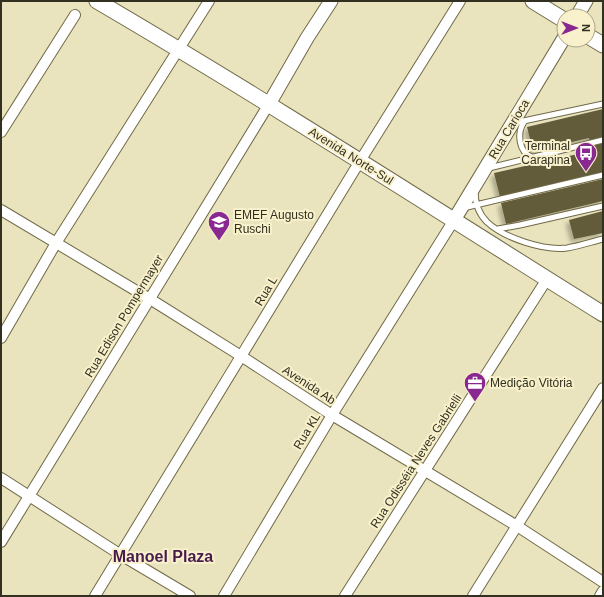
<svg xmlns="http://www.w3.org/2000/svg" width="604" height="597" viewBox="0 0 604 597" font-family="Arial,sans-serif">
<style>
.building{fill:#635c3b;filter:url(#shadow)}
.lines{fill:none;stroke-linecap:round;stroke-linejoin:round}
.service-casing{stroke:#706a48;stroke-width:7}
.minor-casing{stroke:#706a48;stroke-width:12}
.tertiary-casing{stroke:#706a48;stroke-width:15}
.secondary-casing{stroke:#706a48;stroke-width:17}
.service{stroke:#fff;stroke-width:5}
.minor{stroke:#fff;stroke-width:10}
.tertiary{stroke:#fff;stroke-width:13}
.secondary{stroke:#fff;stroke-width:15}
.labels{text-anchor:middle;stroke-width:4;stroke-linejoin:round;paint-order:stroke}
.street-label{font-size:12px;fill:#323021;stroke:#f8f1cb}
.poi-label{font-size:12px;fill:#323021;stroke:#f8f1cb;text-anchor:start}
.district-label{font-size:16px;font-weight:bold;fill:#481b4c;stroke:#f8f1cb}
</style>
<defs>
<filter id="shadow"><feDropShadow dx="-3.5" dy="3.5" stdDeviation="2" flood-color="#0004"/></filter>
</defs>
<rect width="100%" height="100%" fill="#eae4be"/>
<!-- building -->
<g class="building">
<polygon points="603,109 603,172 500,197 494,173 591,151 589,138 533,151 527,127"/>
<polygon points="603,179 603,201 506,224 501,203"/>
<polygon points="603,211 603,233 574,239 569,220"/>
</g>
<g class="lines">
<!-- service casing -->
<g class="service-casing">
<g id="service">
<path d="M 524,122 C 517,132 518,152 532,157"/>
<polyline points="514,123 603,104"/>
<polyline points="489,168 603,140"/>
<path d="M 475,191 C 475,202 479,214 487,222 C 504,238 544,251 567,248 C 579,246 591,242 603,239"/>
<polyline points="463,208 603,175"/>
<polyline points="498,229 520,225 603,206"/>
</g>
</g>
<!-- minor casing -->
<g class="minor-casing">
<g id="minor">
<polyline points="1,132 75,15"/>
<polyline points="1,210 150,299 241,356 332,415 517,526 603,582"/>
<polyline points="1,338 56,243 209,1"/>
<polyline points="1,478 121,555 190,596"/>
<polyline points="1,542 269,104"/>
<polyline points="95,596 360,161 460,1"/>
<polyline points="224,596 332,415 454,220"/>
<polyline points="345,596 547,279"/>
<polyline points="473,596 603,388"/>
<polyline points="600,596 603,591"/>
</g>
</g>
<!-- tertiary casing -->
<g class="tertiary-casing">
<g id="tertiary">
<polyline points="577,16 586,1"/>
<polyline points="269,104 307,38 331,1"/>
<polyline points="454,220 564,38"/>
</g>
</g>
<!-- secondary casing -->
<g class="secondary-casing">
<g id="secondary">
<path d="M 97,1 C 268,101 435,209 603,314"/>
<polyline points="533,1 564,20"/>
<polyline points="588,36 603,45"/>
</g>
</g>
<!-- service -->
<use href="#service" class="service"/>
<!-- minor -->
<use href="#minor" class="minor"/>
<!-- tertiary -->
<use href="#tertiary" class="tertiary"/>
<!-- secondary -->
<use href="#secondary" class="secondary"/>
</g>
<!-- icons -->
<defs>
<g id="bus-pin" transform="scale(1.15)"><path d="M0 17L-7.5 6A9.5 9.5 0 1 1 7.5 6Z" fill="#892891" stroke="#f8f1cb"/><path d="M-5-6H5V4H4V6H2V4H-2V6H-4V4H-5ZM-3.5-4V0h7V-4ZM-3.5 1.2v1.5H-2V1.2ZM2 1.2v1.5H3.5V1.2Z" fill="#fff"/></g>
<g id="school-pin" transform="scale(1.15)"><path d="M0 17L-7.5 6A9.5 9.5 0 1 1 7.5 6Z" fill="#892891" stroke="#f8f1cb"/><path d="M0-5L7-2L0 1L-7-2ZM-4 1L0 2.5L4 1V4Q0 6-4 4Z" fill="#fff"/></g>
<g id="office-pin" transform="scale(1.15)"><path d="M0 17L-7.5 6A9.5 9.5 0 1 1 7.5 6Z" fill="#892891" stroke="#f8f1cb"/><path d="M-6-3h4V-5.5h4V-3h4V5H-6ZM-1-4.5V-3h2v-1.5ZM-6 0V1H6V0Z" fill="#fff"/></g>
</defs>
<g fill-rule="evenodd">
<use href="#bus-pin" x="586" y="153"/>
<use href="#school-pin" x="219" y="222"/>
<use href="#office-pin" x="475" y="383"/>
</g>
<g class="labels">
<!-- street labels -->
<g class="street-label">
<text transform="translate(509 129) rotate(-59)" y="4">Rua Carioca</text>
<text transform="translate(351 156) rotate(32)" y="4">Avenida Norte-Sul</text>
<text transform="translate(266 291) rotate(-59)" y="4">Rua L</text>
<text transform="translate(124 316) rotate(-59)" y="4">Rua Edison Pompermayer</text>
<text transform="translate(309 385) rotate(33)" y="4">Avenida Ab</text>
<text transform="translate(307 431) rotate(-59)" y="4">Rua KL</text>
<text transform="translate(416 461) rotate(-57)" y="4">Rua Odisséia Neves Gabrielli</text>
</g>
<!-- poi labels -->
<g class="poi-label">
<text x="570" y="150" text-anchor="end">Terminal<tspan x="570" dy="14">Carapina</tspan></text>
<text x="234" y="219">EMEF Augusto<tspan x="234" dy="14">Ruschi</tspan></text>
<text x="490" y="387">Medição Vitória</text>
</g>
<!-- district labels -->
<g class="district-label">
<text x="163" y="562">Manoel Plaza</text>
</g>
</g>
<!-- border -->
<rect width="604" height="597" fill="none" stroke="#323021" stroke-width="4"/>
<!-- north arrow -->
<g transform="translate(576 28) rotate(90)"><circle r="19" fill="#f8f1cb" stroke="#a9a487"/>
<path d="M0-3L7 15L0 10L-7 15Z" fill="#892891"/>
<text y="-6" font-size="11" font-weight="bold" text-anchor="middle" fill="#323021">N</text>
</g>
</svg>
